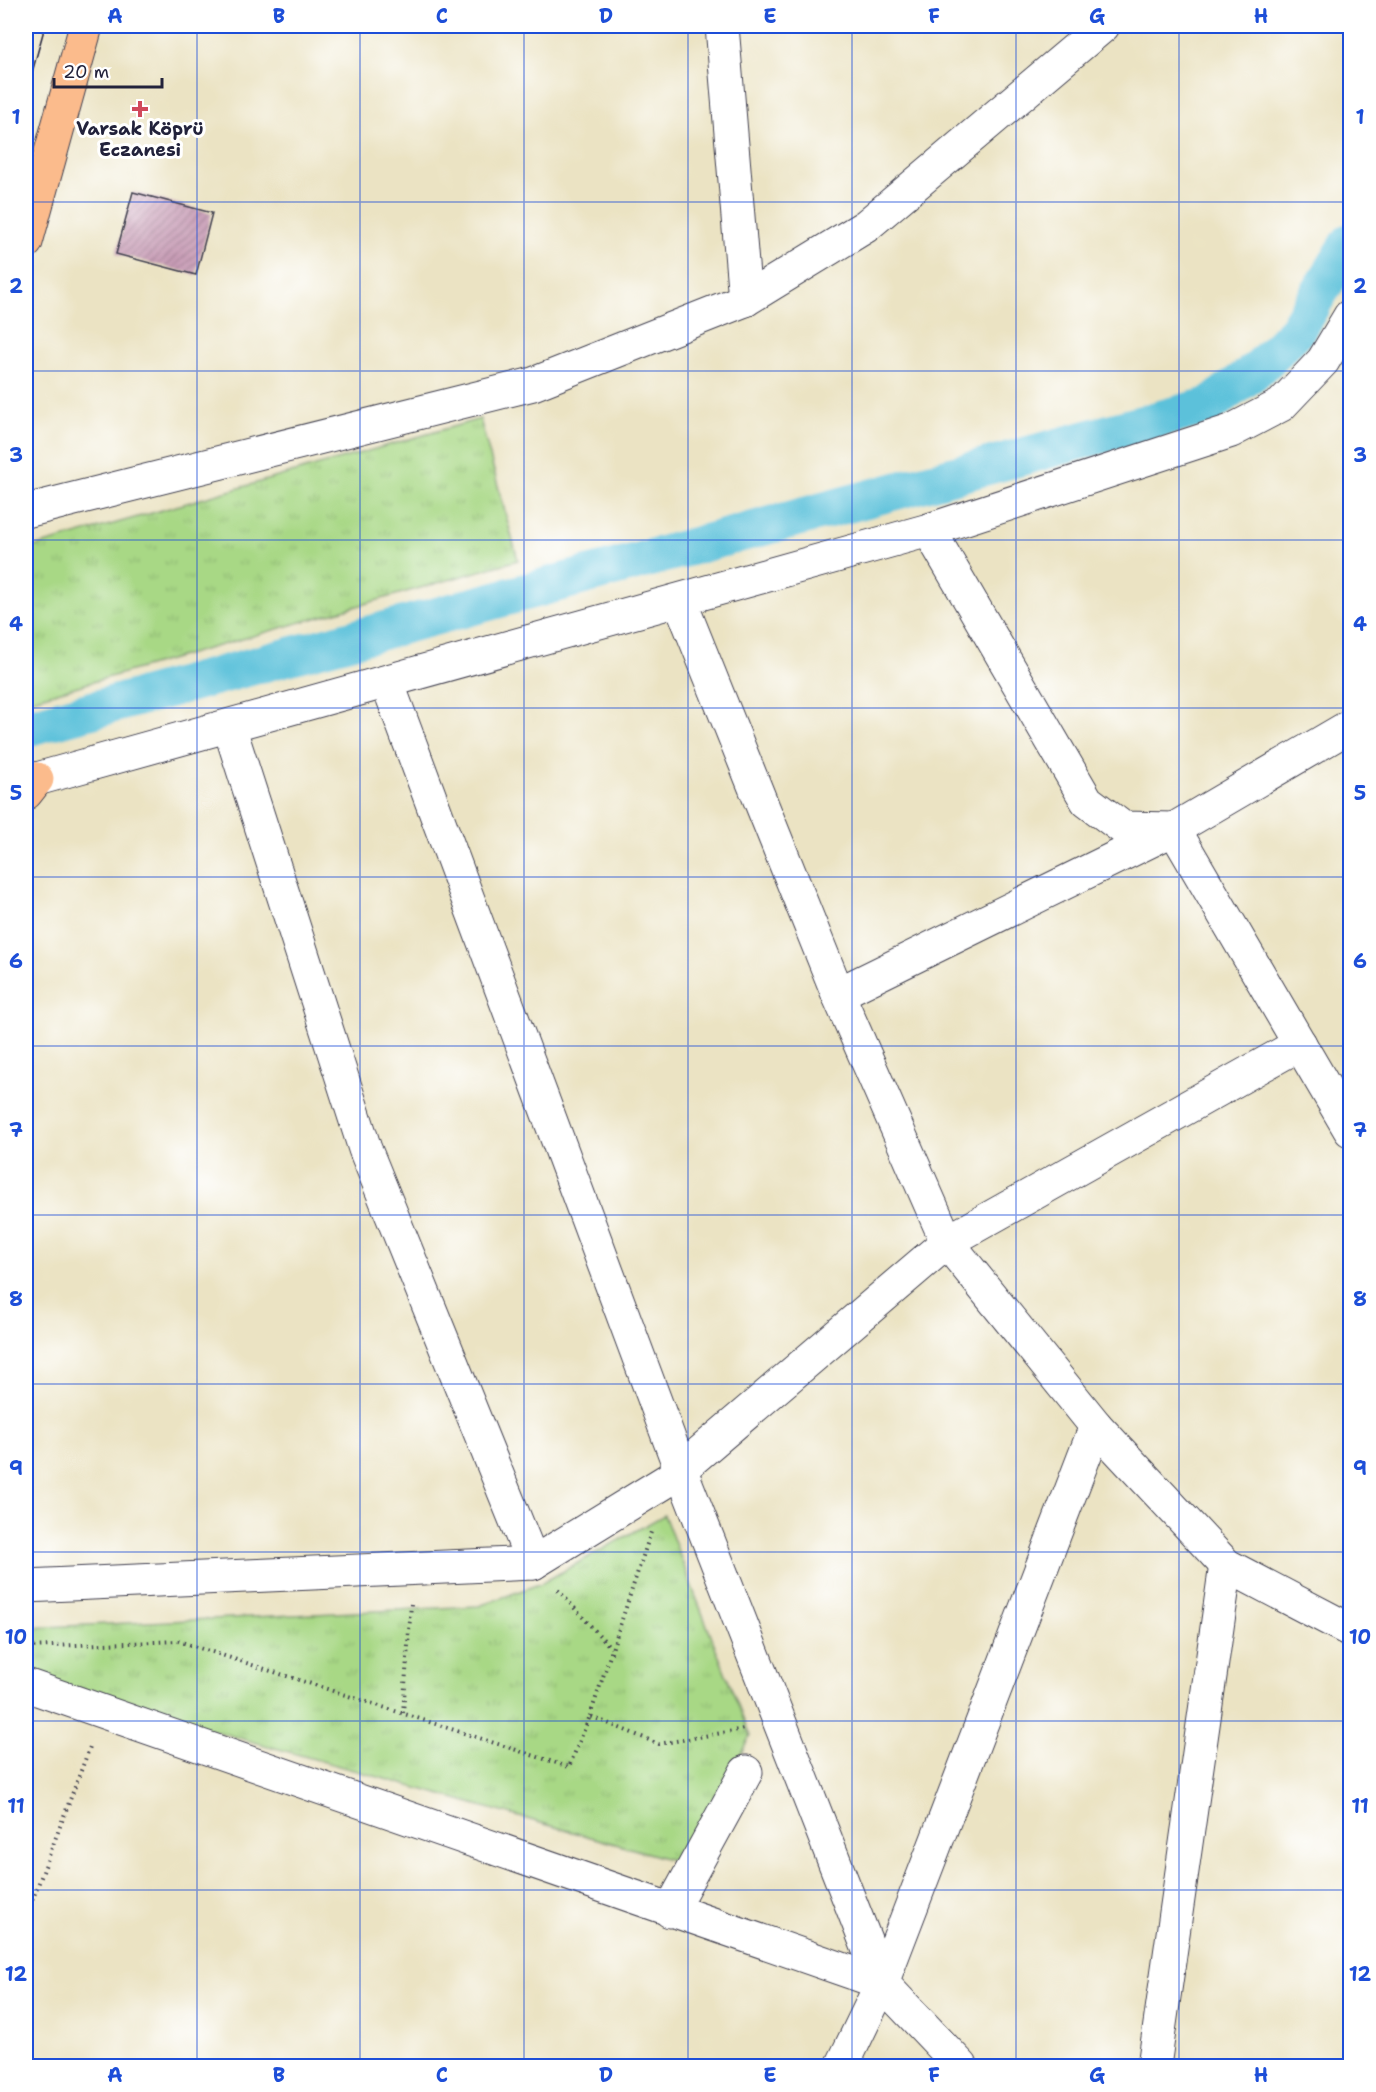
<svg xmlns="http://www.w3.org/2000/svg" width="1376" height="2092" viewBox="0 0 1376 2092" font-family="'Shantell Sans',sans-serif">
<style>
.park{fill:url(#park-tufts);stroke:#657d60;stroke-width:1.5}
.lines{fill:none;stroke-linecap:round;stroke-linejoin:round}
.canal{stroke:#5cc1da;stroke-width:38}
.building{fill:url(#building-hatch)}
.minor-casing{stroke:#403f4f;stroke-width:35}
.major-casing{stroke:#403f4f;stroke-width:35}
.path{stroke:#403f4f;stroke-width:4;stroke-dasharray:1.5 4.5;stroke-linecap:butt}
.minor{stroke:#fff;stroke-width:33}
.major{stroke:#fbbb8c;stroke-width:33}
.tram{stroke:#22223b;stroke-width:1.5}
.grid{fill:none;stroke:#1d4ed8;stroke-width:1.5;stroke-opacity:0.55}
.poi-dot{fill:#d1495b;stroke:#fff;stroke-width:2}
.labels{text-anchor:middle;stroke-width:6;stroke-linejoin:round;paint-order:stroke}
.poi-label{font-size:18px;font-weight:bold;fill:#22223b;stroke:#fff}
.neatline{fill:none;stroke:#1d4ed8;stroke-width:2}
.grid-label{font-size:20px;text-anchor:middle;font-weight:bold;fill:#1d4ed8}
</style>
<defs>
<pattern id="park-tufts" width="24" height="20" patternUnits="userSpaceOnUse" patternTransform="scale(1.5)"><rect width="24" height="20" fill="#a8d885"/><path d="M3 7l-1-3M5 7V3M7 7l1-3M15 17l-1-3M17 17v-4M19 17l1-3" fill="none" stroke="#90b974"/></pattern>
<pattern id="building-hatch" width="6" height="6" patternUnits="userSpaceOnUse" patternTransform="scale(1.5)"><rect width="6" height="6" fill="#c699b3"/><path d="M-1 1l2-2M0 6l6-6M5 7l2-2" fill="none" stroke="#a07c93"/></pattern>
</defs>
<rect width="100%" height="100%" fill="#fff"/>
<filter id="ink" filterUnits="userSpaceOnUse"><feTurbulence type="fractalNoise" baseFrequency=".0167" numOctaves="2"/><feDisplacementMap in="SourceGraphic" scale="12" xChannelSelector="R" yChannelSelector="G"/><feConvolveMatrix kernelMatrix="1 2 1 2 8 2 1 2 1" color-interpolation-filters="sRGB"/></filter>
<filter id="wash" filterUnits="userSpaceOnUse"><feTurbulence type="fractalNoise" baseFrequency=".008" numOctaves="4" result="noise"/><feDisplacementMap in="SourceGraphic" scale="24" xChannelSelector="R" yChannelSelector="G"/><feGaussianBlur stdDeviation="1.35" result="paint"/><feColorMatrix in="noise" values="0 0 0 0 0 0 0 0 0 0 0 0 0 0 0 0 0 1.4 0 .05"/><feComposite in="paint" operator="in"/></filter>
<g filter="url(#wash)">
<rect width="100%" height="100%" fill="#ebe3c3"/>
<!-- park -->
<g class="park">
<polygon points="480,419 518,560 26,701 26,549"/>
<polygon points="664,1515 750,1736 683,1863 119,1704 26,1682 26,1628 479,1606 542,1583"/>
</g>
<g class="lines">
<!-- canal -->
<polyline class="canal" points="26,728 1208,406 1258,369 1296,331 1350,242"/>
</g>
<g id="blocks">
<!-- building -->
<polygon class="building" points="133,192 212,213 196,275 116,254"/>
</g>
</g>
<g filter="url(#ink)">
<use href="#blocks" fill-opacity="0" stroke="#403f4f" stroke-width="1.5"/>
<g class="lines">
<!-- minor casing -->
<g class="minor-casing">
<g id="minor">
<polyline points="722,26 745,300"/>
<polyline points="26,511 533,384 745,300 866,226 1103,26"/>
<polyline points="929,530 1087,801 1123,828 1174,829 1350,1130"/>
<polyline points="680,601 838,994 947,1242 1096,1426 1226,1565 1350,1630"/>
<polyline points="387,682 680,1468 882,1983 961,2066"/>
<polyline points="229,726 365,1149 533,1563"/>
<polyline points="26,782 929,530 1231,431 1281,405 1323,361 1350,316"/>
<polyline points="838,994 1174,829 1350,726"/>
<polyline points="26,1586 533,1563 668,1480 947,1242 1300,1044"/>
<polyline points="26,1685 882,1983"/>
<polyline points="670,1911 746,1772"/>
<polyline points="842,2066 882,1983 1096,1426"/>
<polyline points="1154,2066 1226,1565"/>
</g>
</g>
<!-- major casing -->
<g class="major-casing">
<g id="major">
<polyline points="26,242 86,26"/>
<polyline points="26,793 37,779"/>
</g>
</g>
<!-- path -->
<g class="path">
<polyline points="558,1590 611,1648"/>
<polyline points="26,1635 28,1647 178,1641 569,1767 590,1716 659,1744 744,1729"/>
<polyline points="403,1713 411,1604"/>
<polyline points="590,1716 651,1532"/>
<polyline points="26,1917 91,1744"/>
</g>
<!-- minor -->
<use href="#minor" class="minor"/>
<!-- major -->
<use href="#major" class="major"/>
<!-- tram -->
<polyline class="tram" points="26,94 45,26"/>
</g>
</g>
<!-- grid -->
<path class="grid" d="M 197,26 L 197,2066M 360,26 L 360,2066M 524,26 L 524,2066M 688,26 L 688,2066M 852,26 L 852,2066M 1016,26 L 1016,2066M 1179,26 L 1179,2066M 26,202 L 1350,202M 26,371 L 1350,371M 26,540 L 1350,540M 26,708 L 1350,708M 26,877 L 1350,877M 26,1046 L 1350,1046M 26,1215 L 1350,1215M 26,1384 L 1350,1384M 26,1552 L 1350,1552M 26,1721 L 1350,1721M 26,1890 L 1350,1890"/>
<!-- markers -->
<path class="poi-dot" d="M137 100h6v6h6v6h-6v6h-6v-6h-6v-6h6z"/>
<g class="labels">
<!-- poi labels -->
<g class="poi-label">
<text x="140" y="135">Varsak Köprü<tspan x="140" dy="21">Eczanesi</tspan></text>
</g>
</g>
<!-- margin -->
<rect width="1376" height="2092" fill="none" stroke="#fff" stroke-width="66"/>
<!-- scale -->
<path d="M54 78v9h108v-9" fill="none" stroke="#22223b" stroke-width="3"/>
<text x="63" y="78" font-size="18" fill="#22223b" stroke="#ffffff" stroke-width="4.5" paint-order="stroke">20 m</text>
<rect x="33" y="33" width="1310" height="2026" class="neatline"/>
<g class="grid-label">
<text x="115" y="23">A</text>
<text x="279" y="23">B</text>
<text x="442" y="23">C</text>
<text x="606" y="23">D</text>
<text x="770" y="23">E</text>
<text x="934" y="23">F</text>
<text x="1097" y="23">G</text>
<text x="1261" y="23">H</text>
<text x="16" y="124">1</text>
<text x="1360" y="124">1</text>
<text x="16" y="293">2</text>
<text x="1360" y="293">2</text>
<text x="16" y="462">3</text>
<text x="1360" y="462">3</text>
<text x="16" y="631">4</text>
<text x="1360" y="631">4</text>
<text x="16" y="800">5</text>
<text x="1360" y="800">5</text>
<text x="16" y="968">6</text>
<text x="1360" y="968">6</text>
<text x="16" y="1137">7</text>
<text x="1360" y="1137">7</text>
<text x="16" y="1306">8</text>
<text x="1360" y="1306">8</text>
<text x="16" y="1475">9</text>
<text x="1360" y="1475">9</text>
<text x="16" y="1644">10</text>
<text x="1360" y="1644">10</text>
<text x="16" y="1813">11</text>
<text x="1360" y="1813">11</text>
<text x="16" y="1981">12</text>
<text x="1360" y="1981">12</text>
<text x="115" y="2082">A</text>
<text x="279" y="2082">B</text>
<text x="442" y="2082">C</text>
<text x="606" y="2082">D</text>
<text x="770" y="2082">E</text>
<text x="934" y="2082">F</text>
<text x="1097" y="2082">G</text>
<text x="1261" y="2082">H</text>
</g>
</svg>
